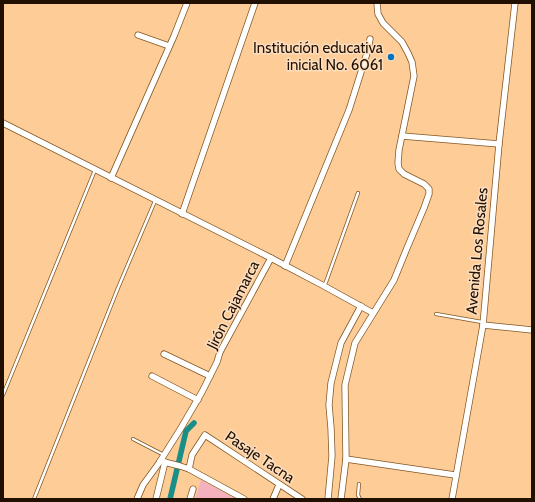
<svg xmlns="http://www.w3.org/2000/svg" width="535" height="502" viewBox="0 0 535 502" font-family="Cabin,sans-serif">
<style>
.green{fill:#f3b2bd}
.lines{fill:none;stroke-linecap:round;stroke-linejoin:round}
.canal{stroke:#198f87;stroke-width:5.5}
.lane-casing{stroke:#825723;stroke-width:4}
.street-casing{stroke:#825723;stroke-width:7}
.lane{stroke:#fff;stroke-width:2.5}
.street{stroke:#fff;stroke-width:5.5}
.poi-dot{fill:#0173bd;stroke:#fcdebf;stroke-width:1.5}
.labels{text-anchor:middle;stroke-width:3;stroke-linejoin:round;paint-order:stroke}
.poi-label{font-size:15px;fill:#210f00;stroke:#fcdebf;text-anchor:end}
.street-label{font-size:15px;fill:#210f00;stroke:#fcdebf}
</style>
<rect width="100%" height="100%" fill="#fecc97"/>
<!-- green -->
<polygon class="green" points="201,480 236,499 195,499"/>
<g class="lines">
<!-- canal -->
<polyline class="canal" points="170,499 186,431 194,423"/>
<!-- lane casing -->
<g class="lane-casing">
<g id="lane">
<polyline points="324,285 326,282 358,193"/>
<polyline points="436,314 482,322"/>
<polyline points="3,395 95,170"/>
<polyline points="133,439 164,455"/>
<polyline points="359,484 358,495 360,499"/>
<polyline points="34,499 118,288 155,201"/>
</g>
</g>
<!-- street casing -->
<g class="street-casing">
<g id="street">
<polyline points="138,35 169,46"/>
<polyline points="3,123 271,258 324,286 373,313"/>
<polyline points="402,136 499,144"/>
<polyline points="111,178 174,36 187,3"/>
<polyline points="182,214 255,3"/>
<polyline points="285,266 349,110 368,50 370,39"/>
<polyline points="483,325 532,330"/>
<polyline points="164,354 210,376"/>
<polyline points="152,376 198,400"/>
<polyline points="346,459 455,475"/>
<polyline points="160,461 180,466 189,469 244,499"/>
<polyline points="189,469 192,455 205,435 302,499"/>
<polyline points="137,499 143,485 159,463 181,428 202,392 217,362 220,352 271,258"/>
<polyline points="156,499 165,462"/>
<polyline points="190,499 193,489"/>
<polyline points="273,499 279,485"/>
<polyline points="328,499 332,456 331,428 329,405 331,383 341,343 361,306"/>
<polyline points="341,499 346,459 345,385 355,343 394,280 407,248 424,208 429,194 429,189 424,184 404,174 399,169 398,163 399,150 414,76 412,62 408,53 402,42 383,23 378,14 377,3"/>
<polyline points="452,499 483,325 499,144 515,3"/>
</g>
</g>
<!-- lane -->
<use href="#lane" class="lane"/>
<!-- street -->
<use href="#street" class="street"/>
</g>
<!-- markers -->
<circle class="poi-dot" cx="391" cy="57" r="4"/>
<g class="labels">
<!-- poi labels -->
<g class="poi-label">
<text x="383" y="53">Institución educativa<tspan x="383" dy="17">inicial No. 6061</tspan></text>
</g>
<!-- street labels -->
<g class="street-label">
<text transform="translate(477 251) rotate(-85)" y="5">Avenida Los Rosales</text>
<text transform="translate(233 305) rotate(-63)" y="5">Jirón Cajamarca</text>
<text transform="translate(260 457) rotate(34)" y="5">Pasaje Tacna</text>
</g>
</g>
<!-- border -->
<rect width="535" height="502" fill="none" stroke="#210f00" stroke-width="8"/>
</svg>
